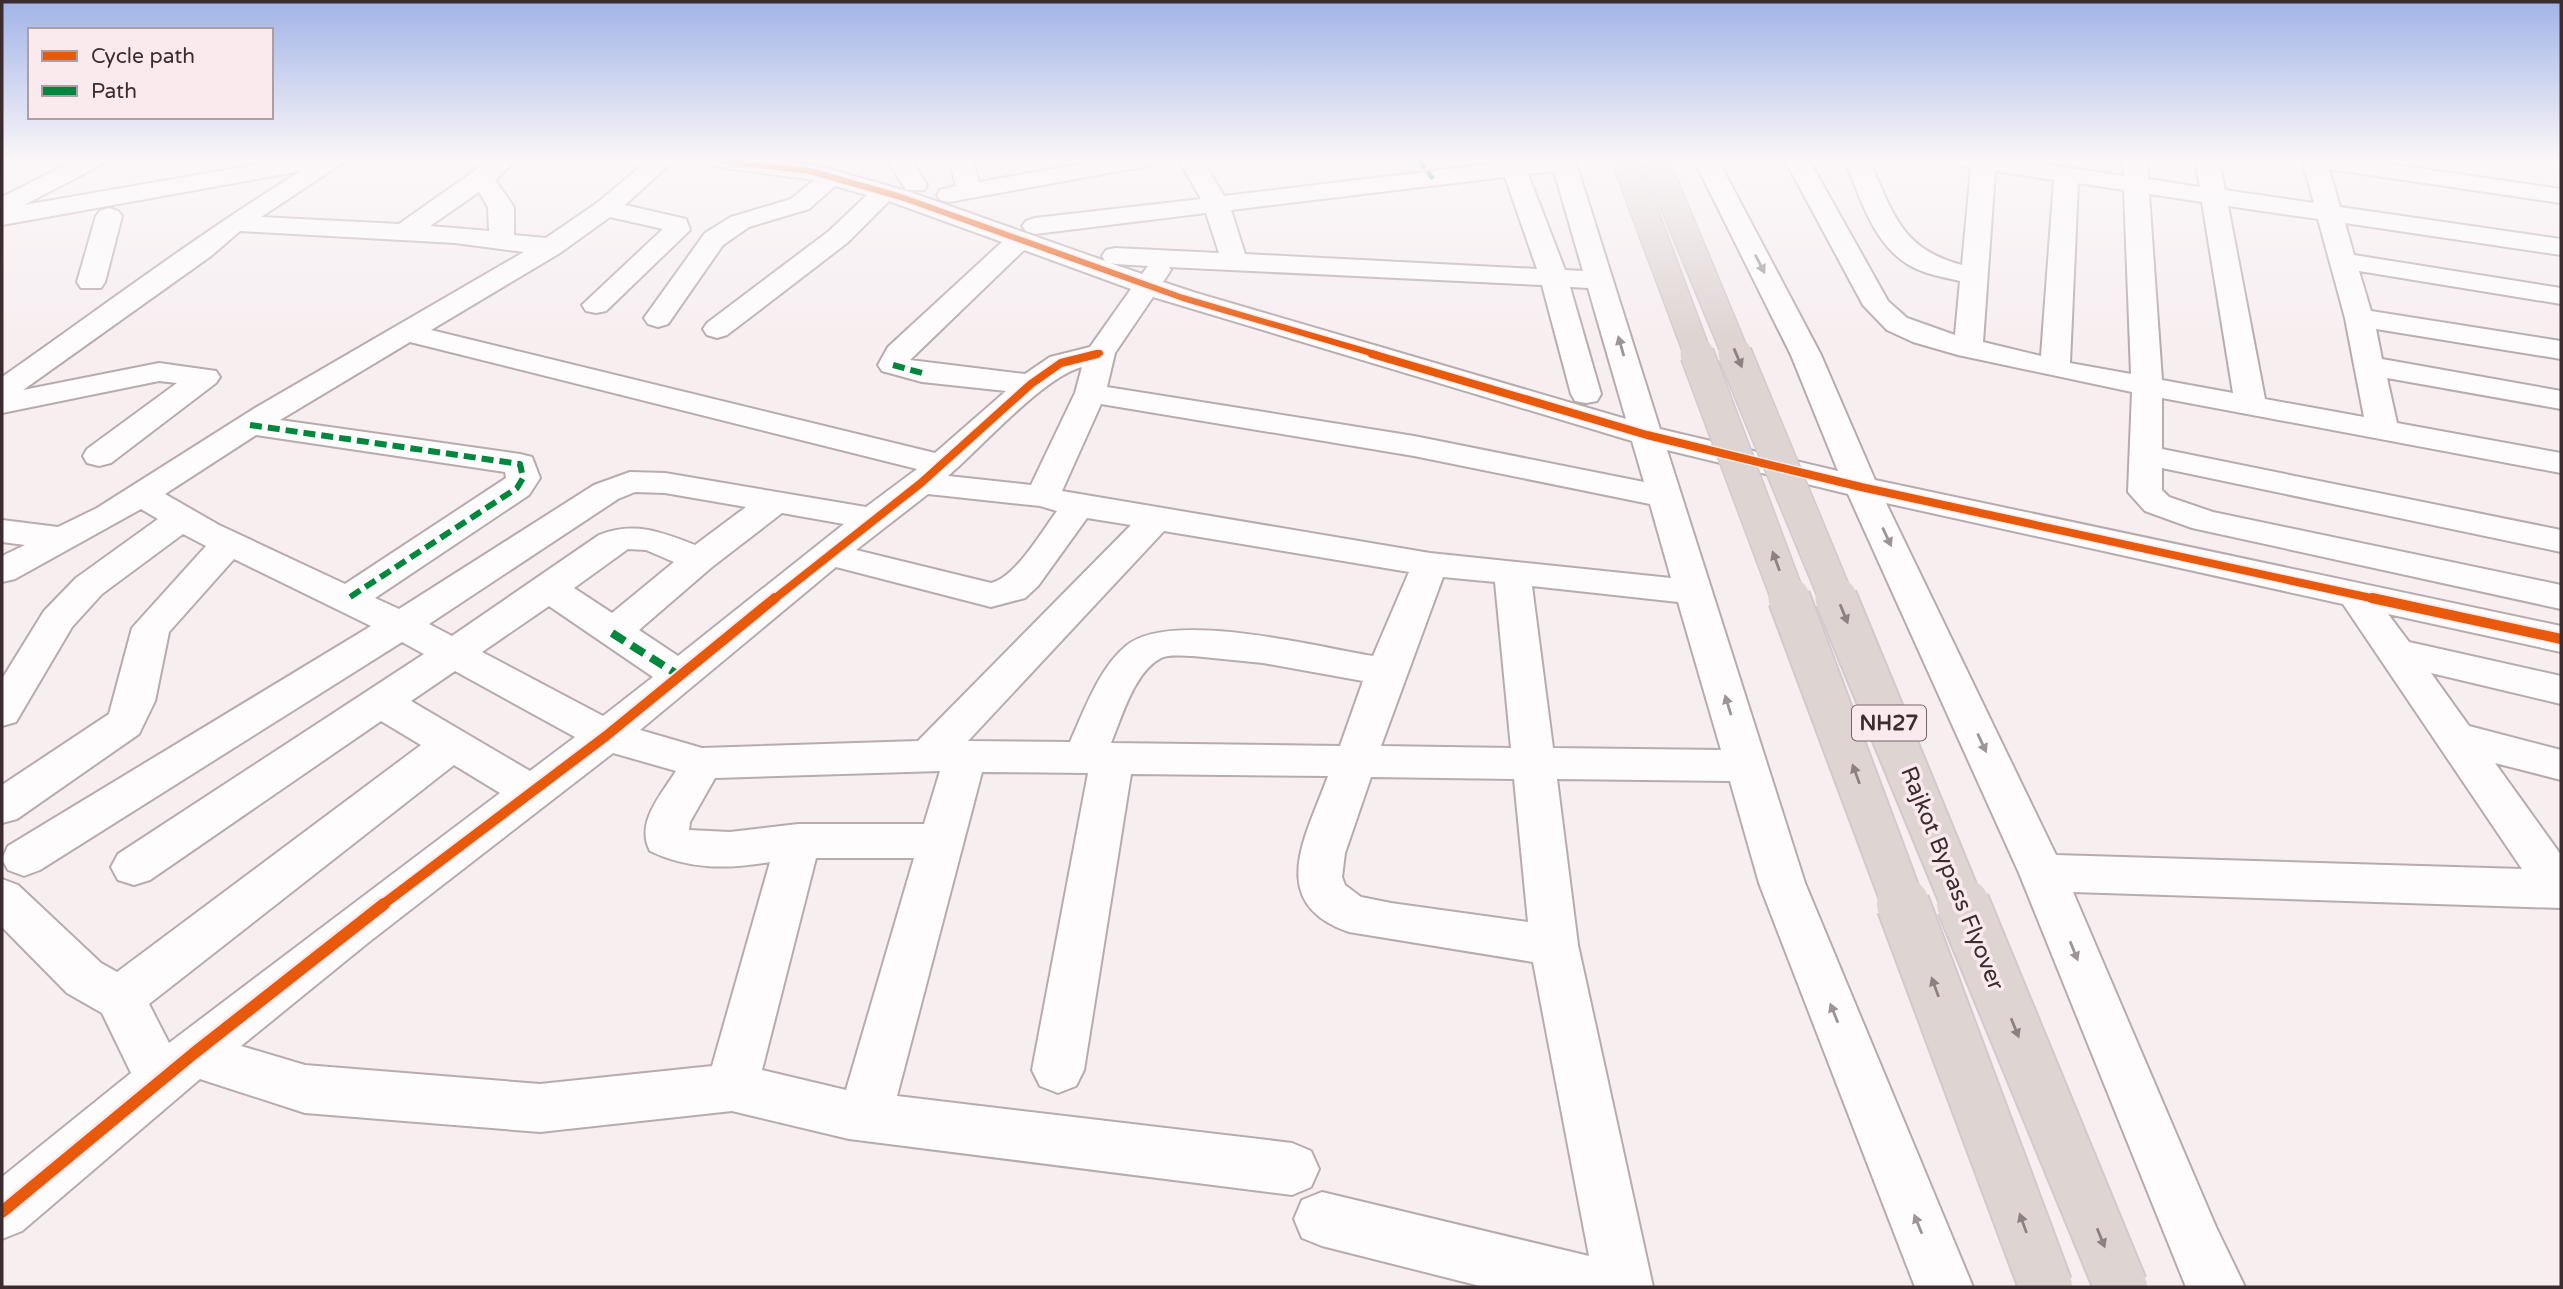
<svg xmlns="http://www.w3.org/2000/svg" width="2563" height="1289" viewBox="0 0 2563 1289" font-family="'Varela Round',sans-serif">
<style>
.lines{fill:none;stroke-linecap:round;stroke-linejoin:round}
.minor-casing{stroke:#b7abae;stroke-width:4}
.minor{fill:#fefcfd;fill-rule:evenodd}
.highway-bridge-far3-casing{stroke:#d1cacc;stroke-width:29;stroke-linecap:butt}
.highway-bridge-far2-casing{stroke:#d1cacc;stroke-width:36;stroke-linecap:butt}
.highway-bridge-far1-casing{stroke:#d1cacc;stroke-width:45;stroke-linecap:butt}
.highway-bridge-casing{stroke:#d1cacc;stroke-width:56;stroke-linecap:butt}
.highway-bridge-far3{stroke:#ded4d2;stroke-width:26}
.highway-bridge-far2{stroke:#ded4d2;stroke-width:33}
.highway-bridge-far1{stroke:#ded4d2;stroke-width:41}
.highway-bridge{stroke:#ded4d2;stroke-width:52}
.quiet-far2{stroke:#00873e;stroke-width:4.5;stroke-dasharray:10 4.5;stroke-linecap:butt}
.quiet-far1{stroke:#00873e;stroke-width:6;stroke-dasharray:12 6;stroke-linecap:butt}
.quiet{stroke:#00873e;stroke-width:8;stroke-dasharray:15 8;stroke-linecap:butt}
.cycleway-far3-casing{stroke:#fbeaed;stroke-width:9}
.cycleway-far2-casing{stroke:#fbeaed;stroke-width:11}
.cycleway-far1-casing{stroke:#fbeaed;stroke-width:14}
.cycleway-casing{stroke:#fbeaed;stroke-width:17}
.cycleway-far3{stroke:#e8590c;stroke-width:6}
.cycleway-far2{stroke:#e8590c;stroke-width:8}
.cycleway-far1{stroke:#e8590c;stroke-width:10}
.cycleway{stroke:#e8590c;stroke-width:12}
.oneway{fill:#9d9496}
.oneway2{fill:#8d8081}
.labels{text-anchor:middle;stroke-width:7;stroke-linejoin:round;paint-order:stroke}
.shield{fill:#fbeaed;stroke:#756569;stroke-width:2}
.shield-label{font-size:21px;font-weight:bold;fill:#3c2c30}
.street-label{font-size:23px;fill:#3c2c30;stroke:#fbeaed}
</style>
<rect width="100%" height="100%" fill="#f7eef0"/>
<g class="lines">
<!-- minor casing -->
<g class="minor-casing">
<g id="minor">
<path d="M 75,160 L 105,160 L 101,165 L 24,205 L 283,160 L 347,160 L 261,217 L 399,224 L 490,160 L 516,160 L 495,180 L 514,207 L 514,235 L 546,238 L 597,203 L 648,160 L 674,160 L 625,205 L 686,219 L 690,230 L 606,311 L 596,313 L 586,311 L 582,305 L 663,229 L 610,217 L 560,253 L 431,330 L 935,453 L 1006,391 L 922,382 L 882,371 L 878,365 L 888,347 L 1002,242 L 889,201 L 847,243 L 727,335 L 717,338 L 707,335 L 703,329 L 707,323 L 829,231 L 867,195 L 835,186 L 809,209 L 749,227 L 723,245 L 668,324 L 658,327 L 648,324 L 644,318 L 705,233 L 731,217 L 791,199 L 814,180 L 719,167 L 711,165 L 707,160 L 777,160 L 818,166 L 910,192 L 1105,261 L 1102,256 L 1106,250 L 1115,248 L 1219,253 L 1206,213 L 1035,234 L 1026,231 L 1022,226 L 1026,221 L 1035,218 L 1201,199 L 1179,160 L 1203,160 L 1224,196 L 1500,163 L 1499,160 L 1575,160 L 1660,429 L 1838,471 L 1791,355 L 1694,160 L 1718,160 L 1821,355 L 1875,480 L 2561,626 L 2561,652 L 2388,614 L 2409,642 L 2561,676 L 2561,704 L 2431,673 L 2469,726 L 2561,750 L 2561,780 L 2495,763 L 2561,855 L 2561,908 L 2073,892 L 2216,1227 L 2245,1287 L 2186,1287 L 2019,873 L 1848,494 L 1667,450 L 1805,883 L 1973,1287 L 1915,1287 L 1759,883 L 1730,781 L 1557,779 L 1578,945 L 1653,1287 L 1484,1287 L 1322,1246 L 1302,1238 L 1294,1219 L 1302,1200 L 1322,1192 L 1589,1256 L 1533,962 L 1349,932 C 1264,903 1307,835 1328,776 L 1131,774 L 1084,1070 L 1076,1086 L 1058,1093 L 1040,1086 L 1032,1070 L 1088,773 L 982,772 L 897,1096 L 1292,1143 L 1311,1151 L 1319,1169 L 1311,1187 L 1292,1195 L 849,1139 L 732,1111 L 540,1132 L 305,1113 L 200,1079 L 22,1231 L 2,1239 L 2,1177 L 131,1073 L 102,1013 L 67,993 L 2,927 L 2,879 L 18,885 L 101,963 L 117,972 L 421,745 L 381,721 L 150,880 L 134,885 L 118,880 L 111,867 L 118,854 L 424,654 L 402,642 L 40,870 L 24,876 L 8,870 L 2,859 L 8,846 L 371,626 L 234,559 L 169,632 L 155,701 L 139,734 L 17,819 L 2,823 L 2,785 L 109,714 L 132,628 L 206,546 L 183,534 L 102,594 L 72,627 L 16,722 L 2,726 L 2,679 L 44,611 L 76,578 L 158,519 L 141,509 L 15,579 L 2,582 L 2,556 L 25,545 L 2,542 L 2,520 L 58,527 L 97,508 L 255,408 L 524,252 L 455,243 L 240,231 L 211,256 L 23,390 L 159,363 L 216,371 L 220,377 L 216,383 L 111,463 L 99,466 L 87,463 L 83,456 L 87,449 L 177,383 L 159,381 L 2,413 L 2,377 C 101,308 198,234 301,171 L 2,225 L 2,197 ZM 1554,171 L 1583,271 L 1565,270 L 1528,174 ZM 1505,177 L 1537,269 L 1245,254 L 1231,210 ZM 479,192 L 488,207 L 489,231 L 430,226 ZM 1024,250 L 1131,289 L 1090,347 L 1050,357 L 1025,374 L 910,360 ZM 1110,263 L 1115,264 L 1148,266 L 1142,274 ZM 1169,267 L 1542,285 L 1571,394 L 1575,401 L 1586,403 L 1597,401 L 1601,394 L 1570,287 L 1588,288 L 1626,419 L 1193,292 L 1163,282 L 1171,270 ZM 1153,297 L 1632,441 L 1644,482 L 1414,436 L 1107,387 L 1115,353 ZM 410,342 L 917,469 L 866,507 L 665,473 L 630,472 L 594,485 L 399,609 L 375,598 L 529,495 L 540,478 L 532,457 L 520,454 L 280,420 ZM 1082,367 L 1075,393 L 1031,485 L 948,476 C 981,448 1043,377 1082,367 ZM 1101,404 L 1414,456 L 1650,504 L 1671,578 L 1430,553 L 1062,491 ZM 256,435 L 505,472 L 506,478 L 345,584 L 219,525 L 165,494 ZM 635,492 L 665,493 L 746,507 L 695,545 C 662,532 634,521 599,535 L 452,636 L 429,624 L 618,499 ZM 928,494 L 1040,506 L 1057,511 C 1042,531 1015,578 991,583 L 856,550 ZM 1886,503 L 2343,604 L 2522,869 L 2056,855 ZM 782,513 L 844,524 L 678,656 L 639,630 L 712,567 ZM 1087,518 L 1131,525 L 918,741 L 702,748 L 640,730 L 836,567 L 991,607 L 1025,598 L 1038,586 ZM 1164,531 L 1409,572 L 1373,656 C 1318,647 1170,609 1126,646 C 1099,668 1084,711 1070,742 L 968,741 ZM 628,549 L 646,550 L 674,562 L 612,613 L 574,588 ZM 1443,577 L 1495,582 L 1511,748 L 1381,746 ZM 1532,586 L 1678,602 L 1721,750 L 1553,748 ZM 549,606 L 653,677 L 603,716 L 482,652 ZM 1193,656 L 1263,663 L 1363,681 L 1340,746 L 1111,743 C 1122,717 1134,672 1161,658 C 1169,654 1184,656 1193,656 ZM 455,671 L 575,737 L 530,771 L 411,701 ZM 613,753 L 676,771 C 661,795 635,823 650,851 C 690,870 727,869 770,862 L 712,1066 L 540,1084 L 305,1065 L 241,1046 L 369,942 ZM 454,765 L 500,793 L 169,1043 L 149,1004 ZM 940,771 L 924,824 L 798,824 L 730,832 L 689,830 L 690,822 L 715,778 ZM 1371,777 L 1514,779 L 1528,922 L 1391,903 L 1361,897 L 1345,885 L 1342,877 L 1345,853 ZM 816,858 L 914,858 L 846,1090 L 762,1070 Z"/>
<polygon points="887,160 911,160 927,185 924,190 906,190"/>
<polygon points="949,160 973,160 979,182 1104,160 1154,160 1150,165 1142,167 949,202 940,200 937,195 940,190 956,186"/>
<path d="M 1785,160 L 1809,160 L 1888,301 L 1907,318 L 1955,335 L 1960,281 C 1943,277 1924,274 1909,265 C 1873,244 1859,195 1845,160 L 1869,160 C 1893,212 1900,249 1962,265 L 1971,168 L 1959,165 L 1955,160 L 2015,160 L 2124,176 L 2123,160 L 2147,160 L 2148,179 L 2200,187 L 2195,160 L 2219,160 L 2225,190 L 2314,203 L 2302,160 L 2363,160 L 2561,189 L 2561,203 L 2329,169 L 2340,207 L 2561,239 L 2561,255 L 2345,223 L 2354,255 L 2561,288 L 2561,304 L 2359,271 L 2371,311 L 2561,341 L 2561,359 L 2376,329 L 2382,359 L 2561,391 L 2561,409 L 2387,378 L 2397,423 L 2561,453 L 2561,473 L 2162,398 L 2162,449 L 2561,530 L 2561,552 L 2162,468 L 2162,490 L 2169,497 L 2213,512 L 2561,585 L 2561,609 L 2192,528 L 2145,511 L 2128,492 L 2132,392 L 1958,355 L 1913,342 L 1887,330 L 1863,305 ZM 1995,171 L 2054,180 L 2041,356 L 1983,342 ZM 2078,183 L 2124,190 L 2131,374 L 2070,363 ZM 2149,194 L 2202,202 L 2233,393 L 2162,380 ZM 2228,206 L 2318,219 L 2345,318 L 2364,417 L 2265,399 Z"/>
<polygon points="109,208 118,211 122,216 105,282 101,288 81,288 77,282 96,216 100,211"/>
</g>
</g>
<!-- minor -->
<use href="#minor" class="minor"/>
<!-- highway-bridge-far3 casing -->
<g class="highway-bridge-far3-casing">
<g id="highway-bridge-far3">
<polyline points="1625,160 1698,355"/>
<polyline points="1655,160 1736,355"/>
</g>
</g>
<!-- highway-bridge-far2 casing -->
<g class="highway-bridge-far2-casing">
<g id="highway-bridge-far2">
<polyline points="1697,354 1789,600"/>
<polyline points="1735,354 1837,600"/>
</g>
</g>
<!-- highway-bridge-far1 casing -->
<g class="highway-bridge-far1-casing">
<g id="highway-bridge-far1">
<polyline points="1789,598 1904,906"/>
<polyline points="1836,598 1963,906"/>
</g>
</g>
<!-- highway-bridge casing -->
<g class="highway-bridge-casing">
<g id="highway-bridge">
<polyline points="1903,904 2046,1287"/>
<polyline points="1963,904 2121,1287"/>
</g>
</g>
<!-- highway-bridge-far3 -->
<use href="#highway-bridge-far3" class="highway-bridge-far3"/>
<!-- highway-bridge-far2 -->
<use href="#highway-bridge-far2" class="highway-bridge-far2"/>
<!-- highway-bridge-far1 -->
<use href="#highway-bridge-far1" class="highway-bridge-far1"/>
<!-- highway-bridge -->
<use href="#highway-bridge" class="highway-bridge"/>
<!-- quiet-far2 -->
<polyline class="quiet-far2" points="1419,160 1433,179"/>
<!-- quiet-far1 -->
<g class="quiet-far1">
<polyline points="893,365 922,373"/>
<polyline points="250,425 520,464 523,478 517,488 347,599"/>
</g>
<!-- quiet -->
<polyline class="quiet" points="612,633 680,676"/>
<!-- cycleway-far3 casing -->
<g class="cycleway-far3-casing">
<g id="cycleway-far3">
<polyline points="719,160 810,171 901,197 1183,298 1378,355"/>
<polyline points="1090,355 1100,353"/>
</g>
</g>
<!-- cycleway-far2 casing -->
<g class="cycleway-far2-casing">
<g id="cycleway-far2">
<polyline points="1372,354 1647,435 1861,487 2380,600"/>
<polyline points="773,600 921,483 1031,384 1061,363 1097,354"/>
</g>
</g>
<!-- cycleway-far1 casing -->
<g class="cycleway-far1-casing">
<g id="cycleway-far1">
<polyline points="2372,598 2561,639"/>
<polyline points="381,906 606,736 775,598"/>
</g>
</g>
<!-- cycleway casing -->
<g class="cycleway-casing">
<polyline id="cycleway" points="2,1212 193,1054 384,904"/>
</g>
<!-- cycleway-far3 -->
<use href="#cycleway-far3" class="cycleway-far3"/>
<!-- cycleway-far2 -->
<use href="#cycleway-far2" class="cycleway-far2"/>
<!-- cycleway-far1 -->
<use href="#cycleway-far1" class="cycleway-far1"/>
<!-- cycleway -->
<use href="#cycleway" class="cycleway"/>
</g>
<!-- one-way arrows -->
<defs><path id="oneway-solid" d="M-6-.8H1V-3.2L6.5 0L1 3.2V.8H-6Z" transform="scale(1.75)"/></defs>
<g class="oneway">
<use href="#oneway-solid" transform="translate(1760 264) rotate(63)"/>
<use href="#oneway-solid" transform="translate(1621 346) rotate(-106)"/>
<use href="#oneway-solid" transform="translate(1887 537) rotate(65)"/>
<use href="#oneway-solid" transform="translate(1728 705) rotate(-107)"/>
<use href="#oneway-solid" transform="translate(1982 743) rotate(65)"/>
<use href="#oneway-solid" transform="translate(2074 951) rotate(68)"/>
<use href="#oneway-solid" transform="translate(1834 1013) rotate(-112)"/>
<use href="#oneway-solid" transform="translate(1918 1224) rotate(-112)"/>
</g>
<g class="oneway2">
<use href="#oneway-solid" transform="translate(1738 358) rotate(67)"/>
<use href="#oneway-solid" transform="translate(1776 561) rotate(-110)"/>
<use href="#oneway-solid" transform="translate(1844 614) rotate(68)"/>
<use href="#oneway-solid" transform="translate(1856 774) rotate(-110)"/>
<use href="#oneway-solid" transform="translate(1935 987) rotate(-110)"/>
<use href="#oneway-solid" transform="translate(2015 1028) rotate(68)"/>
<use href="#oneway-solid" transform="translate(2023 1223) rotate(-110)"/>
<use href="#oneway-solid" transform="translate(2101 1238) rotate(68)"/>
</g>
<!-- sky -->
<linearGradient id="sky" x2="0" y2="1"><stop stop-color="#a0b4e7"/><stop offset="0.47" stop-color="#fbf7f8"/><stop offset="1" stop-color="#fbf7f8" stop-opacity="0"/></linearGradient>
<rect width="2563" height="340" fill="url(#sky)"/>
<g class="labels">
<!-- shield labels -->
<rect class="shield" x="1852" y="705.5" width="74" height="35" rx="5"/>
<g class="shield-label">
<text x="1889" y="730">NH27</text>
</g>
<!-- street labels -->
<g class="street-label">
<text transform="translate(1953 878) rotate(68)" y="8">Rajkot Bypass Flyover</text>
</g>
</g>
<!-- border -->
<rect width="2563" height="1289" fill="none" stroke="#3c2c30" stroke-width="7"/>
<!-- legend -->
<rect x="28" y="28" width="245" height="91" fill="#fbeaed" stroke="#af9ea1" stroke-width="2"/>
<rect x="42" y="51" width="35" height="10" fill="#e8590c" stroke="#af9ea1" stroke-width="2"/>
<text x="91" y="63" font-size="21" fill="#3c2c30">Cycle path</text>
<rect x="42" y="86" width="35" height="10" fill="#00873e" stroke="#af9ea1" stroke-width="2"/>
<text x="91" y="98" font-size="21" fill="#3c2c30">Path</text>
</svg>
